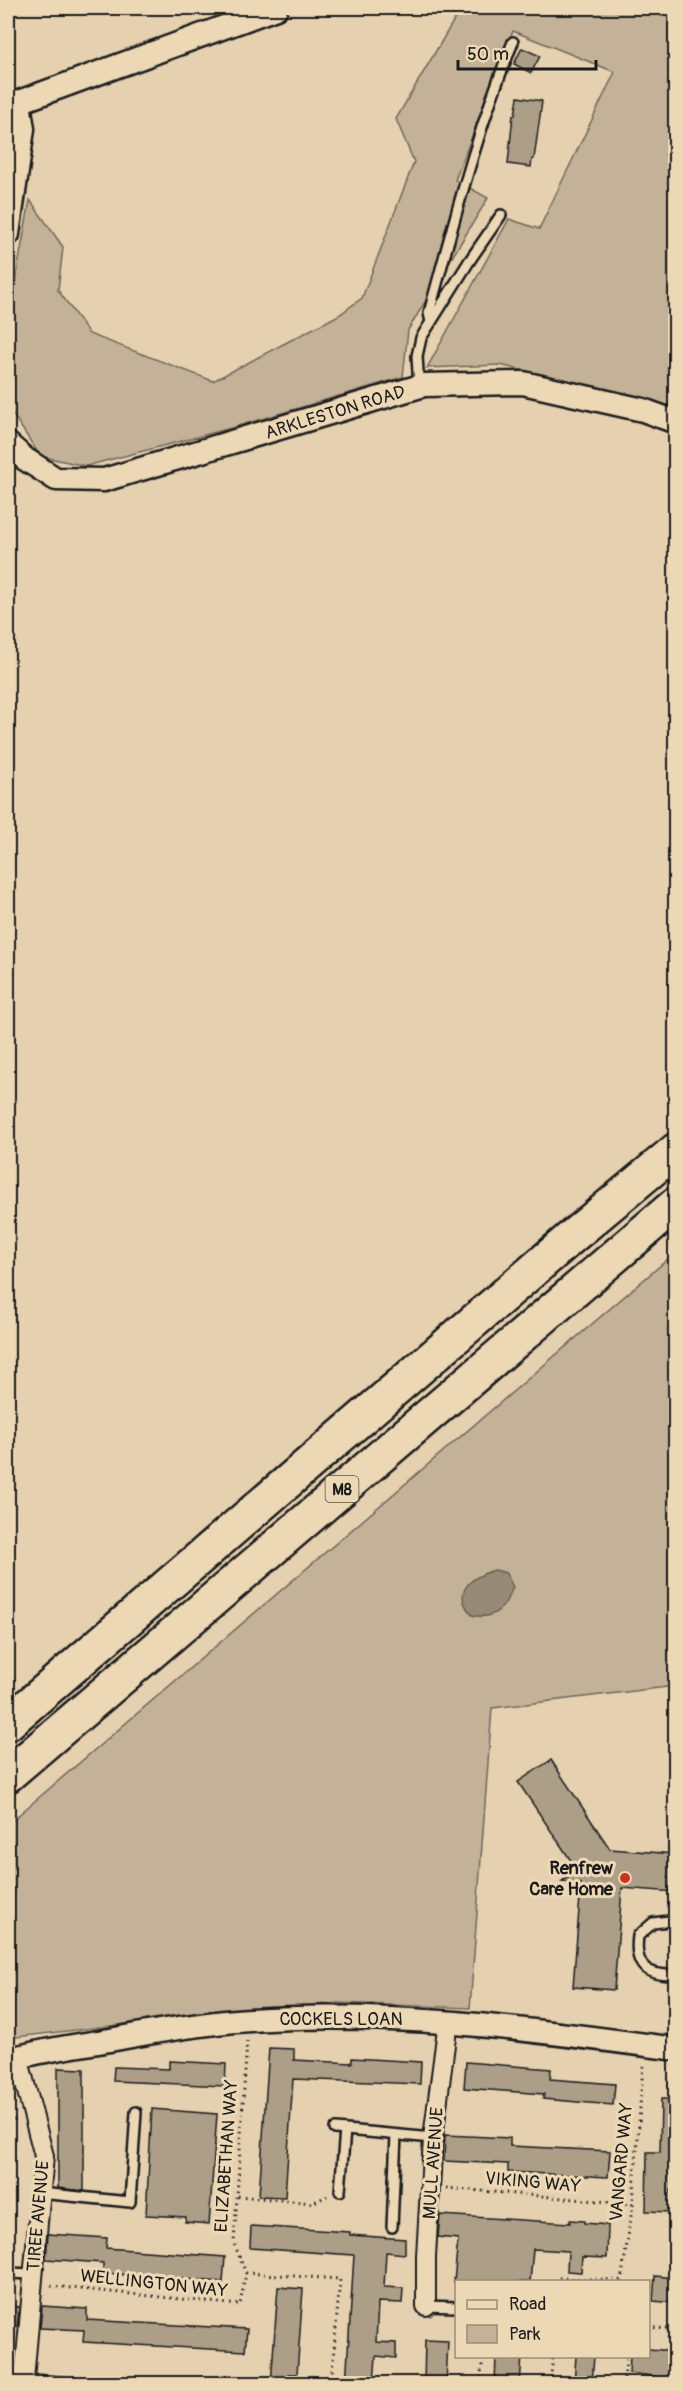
<svg xmlns="http://www.w3.org/2000/svg" width="683" height="2391" viewBox="0 0 683 2391" font-family="Pangolin,sans-serif">
<style>
.green{fill:#c3b297;stroke:#70675a;stroke-width:1.5}
.water{fill:#978b77;stroke:#665f53;stroke-width:1.5}
.building{fill:#ac9e87;stroke:#1c1c1c;stroke-width:1.5}
.lines{fill:none;stroke-linecap:round;stroke-linejoin:round}
.service-casing{stroke:#1c1c1c;stroke-width:14}
.minor-casing{stroke:#1c1c1c;stroke-width:22}
.tertiary-casing{stroke:#1c1c1c;stroke-width:27}
.motorway-casing{stroke:#1c1c1c;stroke-width:38}
.path{stroke:#1c1c1c;stroke-width:3;stroke-dasharray:1.5 4.5;stroke-linecap:butt}
.service{stroke:#edd8b6;stroke-width:9}
.minor{stroke:#edd8b6;stroke-width:18}
.tertiary{stroke:#edd8b6;stroke-width:22}
.motorway{stroke:#edd8b6;stroke-width:33}
.poi-dot{fill:#c8321e;stroke:#edd8b6;stroke-width:2}
.labels{text-anchor:middle;stroke-width:6;stroke-linejoin:round;paint-order:stroke}
.shield{fill:#edd8b6;stroke:#5b544a;stroke-width:1.5}
.shield-label{font-size:16px;font-weight:bold;fill:#1c1c1c}
.street-label{font-size:18px;fill:#1c1c1c;stroke:#edd8b6}
.poi-label{font-size:18px;font-weight:bold;fill:#1c1c1c;stroke:#edd8b6;text-anchor:end}
</style>
<rect width="100%" height="100%" fill="#e5d0b0"/>
<filter id="ink" filterUnits="userSpaceOnUse"><feTurbulence type="fractalNoise" baseFrequency=".0167" numOctaves="2"/><feDisplacementMap in="SourceGraphic" scale="12" xChannelSelector="R" yChannelSelector="G"/><feConvolveMatrix kernelMatrix="1 2 1 2 8 2 1 2 1" color-interpolation-filters="sRGB"/></filter>
<g filter="url(#ink)">
<!-- green -->
<g class="green">
<polygon points="461,8 675,8 675,407 500,365 427,368 509,219 539,229 615,72 513,31 455,180 488,198 408,330 403,377 231,428 86,466 40,456 8,407 8,321 30,200 63,247 58,290 89,334 213,381 339,315 362,298 414,162 396,119"/>
<polygon points="675,1253 675,1686 492,1708 470,2008 338,2003 144,2022 8,2038 8,1824"/>
</g>
<!-- water -->
<path class="water" d="M 495,1570 L 506,1573 L 513,1587 C 505,1607 495,1621 472,1615 C 451,1591 471,1577 495,1570 Z"/>
<!-- building -->
<g class="building">
<polygon points="522,48 540,56 531,73 514,64"/>
<polygon points="518,97 542,101 534,159 532,159 531,167 508,164 513,115 515,115"/>
<polygon points="551,1760 610,1849 675,1854 675,1892 622,1888 614,1990 573,1987 581,1884 562,1881 578,1871 518,1782"/>
<polygon points="269,2048 294,2049 294,2060 352,2063 352,2058 421,2062 420,2084 293,2079 285,2197 259,2196"/>
<polygon points="169,2061 226,2064 225,2086 113,2081 114,2067 169,2069"/>
<polygon points="466,2062 551,2069 550,2079 615,2084 613,2105 543,2099 544,2094 464,2088"/>
<polygon points="58,2068 84,2069 84,2191 58,2188"/>
<polygon points="661,2099 675,2099 675,2190 671,2190 671,2212 646,2211 647,2152 660,2152"/>
<polygon points="152,2109 217,2114 209,2224 185,2222 186,2217 146,2215"/>
<polygon points="445,2135 510,2138 510,2146 610,2151 608,2177 508,2172 508,2164 444,2161"/>
<polygon points="440,2215 570,2223 570,2220 584,2221 584,2223 608,2225 607,2258 582,2257 581,2272 567,2271 568,2251 533,2249 530,2282 454,2282 458,2239 438,2237"/>
<polygon points="251,2226 350,2232 350,2235 405,2239 405,2254 386,2252 384,2287 403,2288 402,2303 378,2302 376,2342 396,2343 396,2358 376,2356 374,2384 346,2384 354,2255 250,2248"/>
<polygon points="48,2234 107,2238 106,2248 225,2257 223,2282 103,2273 103,2263 46,2259"/>
<polygon points="655,2276 675,2278 675,2303 653,2301"/>
<polygon points="278,2287 303,2289 297,2374 288,2374 287,2384 271,2384"/>
<polygon points="8,2306 19,2307 17,2326 8,2326"/>
<polygon points="42,2306 87,2309 87,2320 247,2329 245,2351 83,2342 84,2330 40,2328"/>
<polygon points="425,2340 448,2341 446,2384 424,2384"/>
<polygon points="648,2349 675,2351 675,2379 629,2373 630,2356 648,2356"/>
<polygon points="496,2356 522,2356 520,2384 495,2384"/>
<polygon points="576,2356 594,2356 592,2384 574,2384"/>
</g>
<g class="lines">
<!-- service casing -->
<g class="service-casing">
<g id="service">
<path d="M 431,322 L 429,313 C 454,222 477,130 513,42"/>
<polyline points="419,387 417,356 421,338 470,260 501,215"/>
<path d="M 676,1926 L 669,1921 L 653,1923 L 638,1936 C 634,1966 646,1976 676,1975"/>
<polyline points="335,2129 433,2138"/>
<polyline points="340,2191 345,2130"/>
<polyline points="40,2193 130,2202 136,2112"/>
<polyline points="392,2227 396,2135"/>
<polyline points="8,2273 33,2274"/>
<polyline points="426,2306 456,2307"/>
<polyline points="8,2378 82,2384"/>
</g>
</g>
<!-- minor casing -->
<g class="minor-casing">
<g id="minor">
<polyline points="18,2057 44,2156 24,2379"/>
<polyline points="426,2306 426,2256 433,2138 448,2021"/>
</g>
</g>
<!-- tertiary casing -->
<g class="tertiary-casing">
<g id="tertiary">
<polyline points="8,106 276,8"/>
<polyline points="8,234 23,129 19,103"/>
<polyline points="8,444 25,459 56,479 104,480 424,385 523,383 643,410 676,422"/>
<path d="M 8,2060 C 40,2050 76,2046 110,2040 C 156,2031 203,2023 250,2020 C 393,2010 534,2030 676,2049"/>
</g>
</g>
<!-- motorway casing -->
<g class="motorway-casing">
<g id="motorway">
<polyline points="8,1723 574,1235 676,1150"/>
<polyline points="8,1775 676,1204"/>
</g>
</g>
<!-- path -->
<g class="path">
<polyline points="247,2041 234,2243 246,2273 340,2279 331,2384"/>
<polyline points="8,2122 17,2119"/>
<polyline points="446,2188 633,2204"/>
<polyline points="238,2196 312,2203 327,2196"/>
<polyline points="556,2282 557,2278 620,2280"/>
<polyline points="621,2282 633,2204 643,2066"/>
<polyline points="51,2286 240,2305 246,2273"/>
<polyline points="648,2327 676,2330"/>
<polyline points="480,2384 483,2356"/>
<polyline points="550,2384 553,2356"/>
<polyline points="623,2384 627,2356"/>
</g>
<!-- service -->
<use href="#service" class="service"/>
<!-- minor -->
<use href="#minor" class="minor"/>
<!-- tertiary -->
<use href="#tertiary" class="tertiary"/>
<!-- motorway -->
<use href="#motorway" class="motorway"/>
</g>
</g>
<!-- markers -->
<circle class="poi-dot" cx="625" cy="1878" r="6"/>
<g class="labels">
<!-- shield labels -->
<rect class="shield" x="325.5" y="1476" width="33" height="26" rx="4.5"/>
<g class="shield-label">
<text x="342" y="1495">M8</text>
</g>
<!-- street labels -->
<g class="street-label">
<text transform="translate(335 412) rotate(-17)" y="6">ARKLESTON ROAD</text>
<text x="341" y="2025">COCKELS LOAN</text>
<text transform="translate(226 2156) rotate(-86)" y="6">ELIZABETHAN WAY</text>
<text transform="translate(621 2162) rotate(-85)" y="6">VANGARD WAY</text>
<text transform="translate(433 2163) rotate(-86)" y="6">MULL AVENUE</text>
<text transform="translate(533 2182) rotate(5)" y="6">VIKING WAY</text>
<text transform="translate(38 2216) rotate(-85)" y="6">TIREE AVENUE</text>
<text transform="translate(154 2283) rotate(6)" y="6">WELLINGTON WAY</text>
</g>
<!-- poi labels -->
<g class="poi-label">
<text x="613" y="1874">Renfrew<tspan x="613" dy="21">Care Home</tspan></text>
</g>
</g>
<!-- margin -->
<rect width="683" height="2391" fill="none" stroke="#edd8b6" stroke-width="30"/>
<rect x="15" y="15" width="653" height="2361" fill="none" stroke="#1c1c1c" stroke-width="2" filter="url(#ink)"/>
<!-- legend -->
<rect x="455" y="2280" width="195" height="78" fill="#edd8b6" stroke="#998d78" stroke-width="1.5"/>
<rect x="467" y="2300" width="30" height="9" fill="#edd8b6" stroke="#998d78" stroke-width="1.5"/>
<text x="509" y="2310" font-size="18" fill="#1c1c1c">Road</text>
<rect x="467" y="2325" width="30" height="18" fill="#c3b297" stroke="#998d78" stroke-width="1.5"/>
<text x="509" y="2340" font-size="18" fill="#1c1c1c">Park</text>
<!-- scale -->
<path d="M458 60v9h138v-9" fill="none" stroke="#1c1c1c" stroke-width="3"/>
<text x="467" y="60" font-size="18" fill="#1c1c1c" stroke="#edd8b6" stroke-width="4.5" paint-order="stroke">50 m</text>
</svg>
